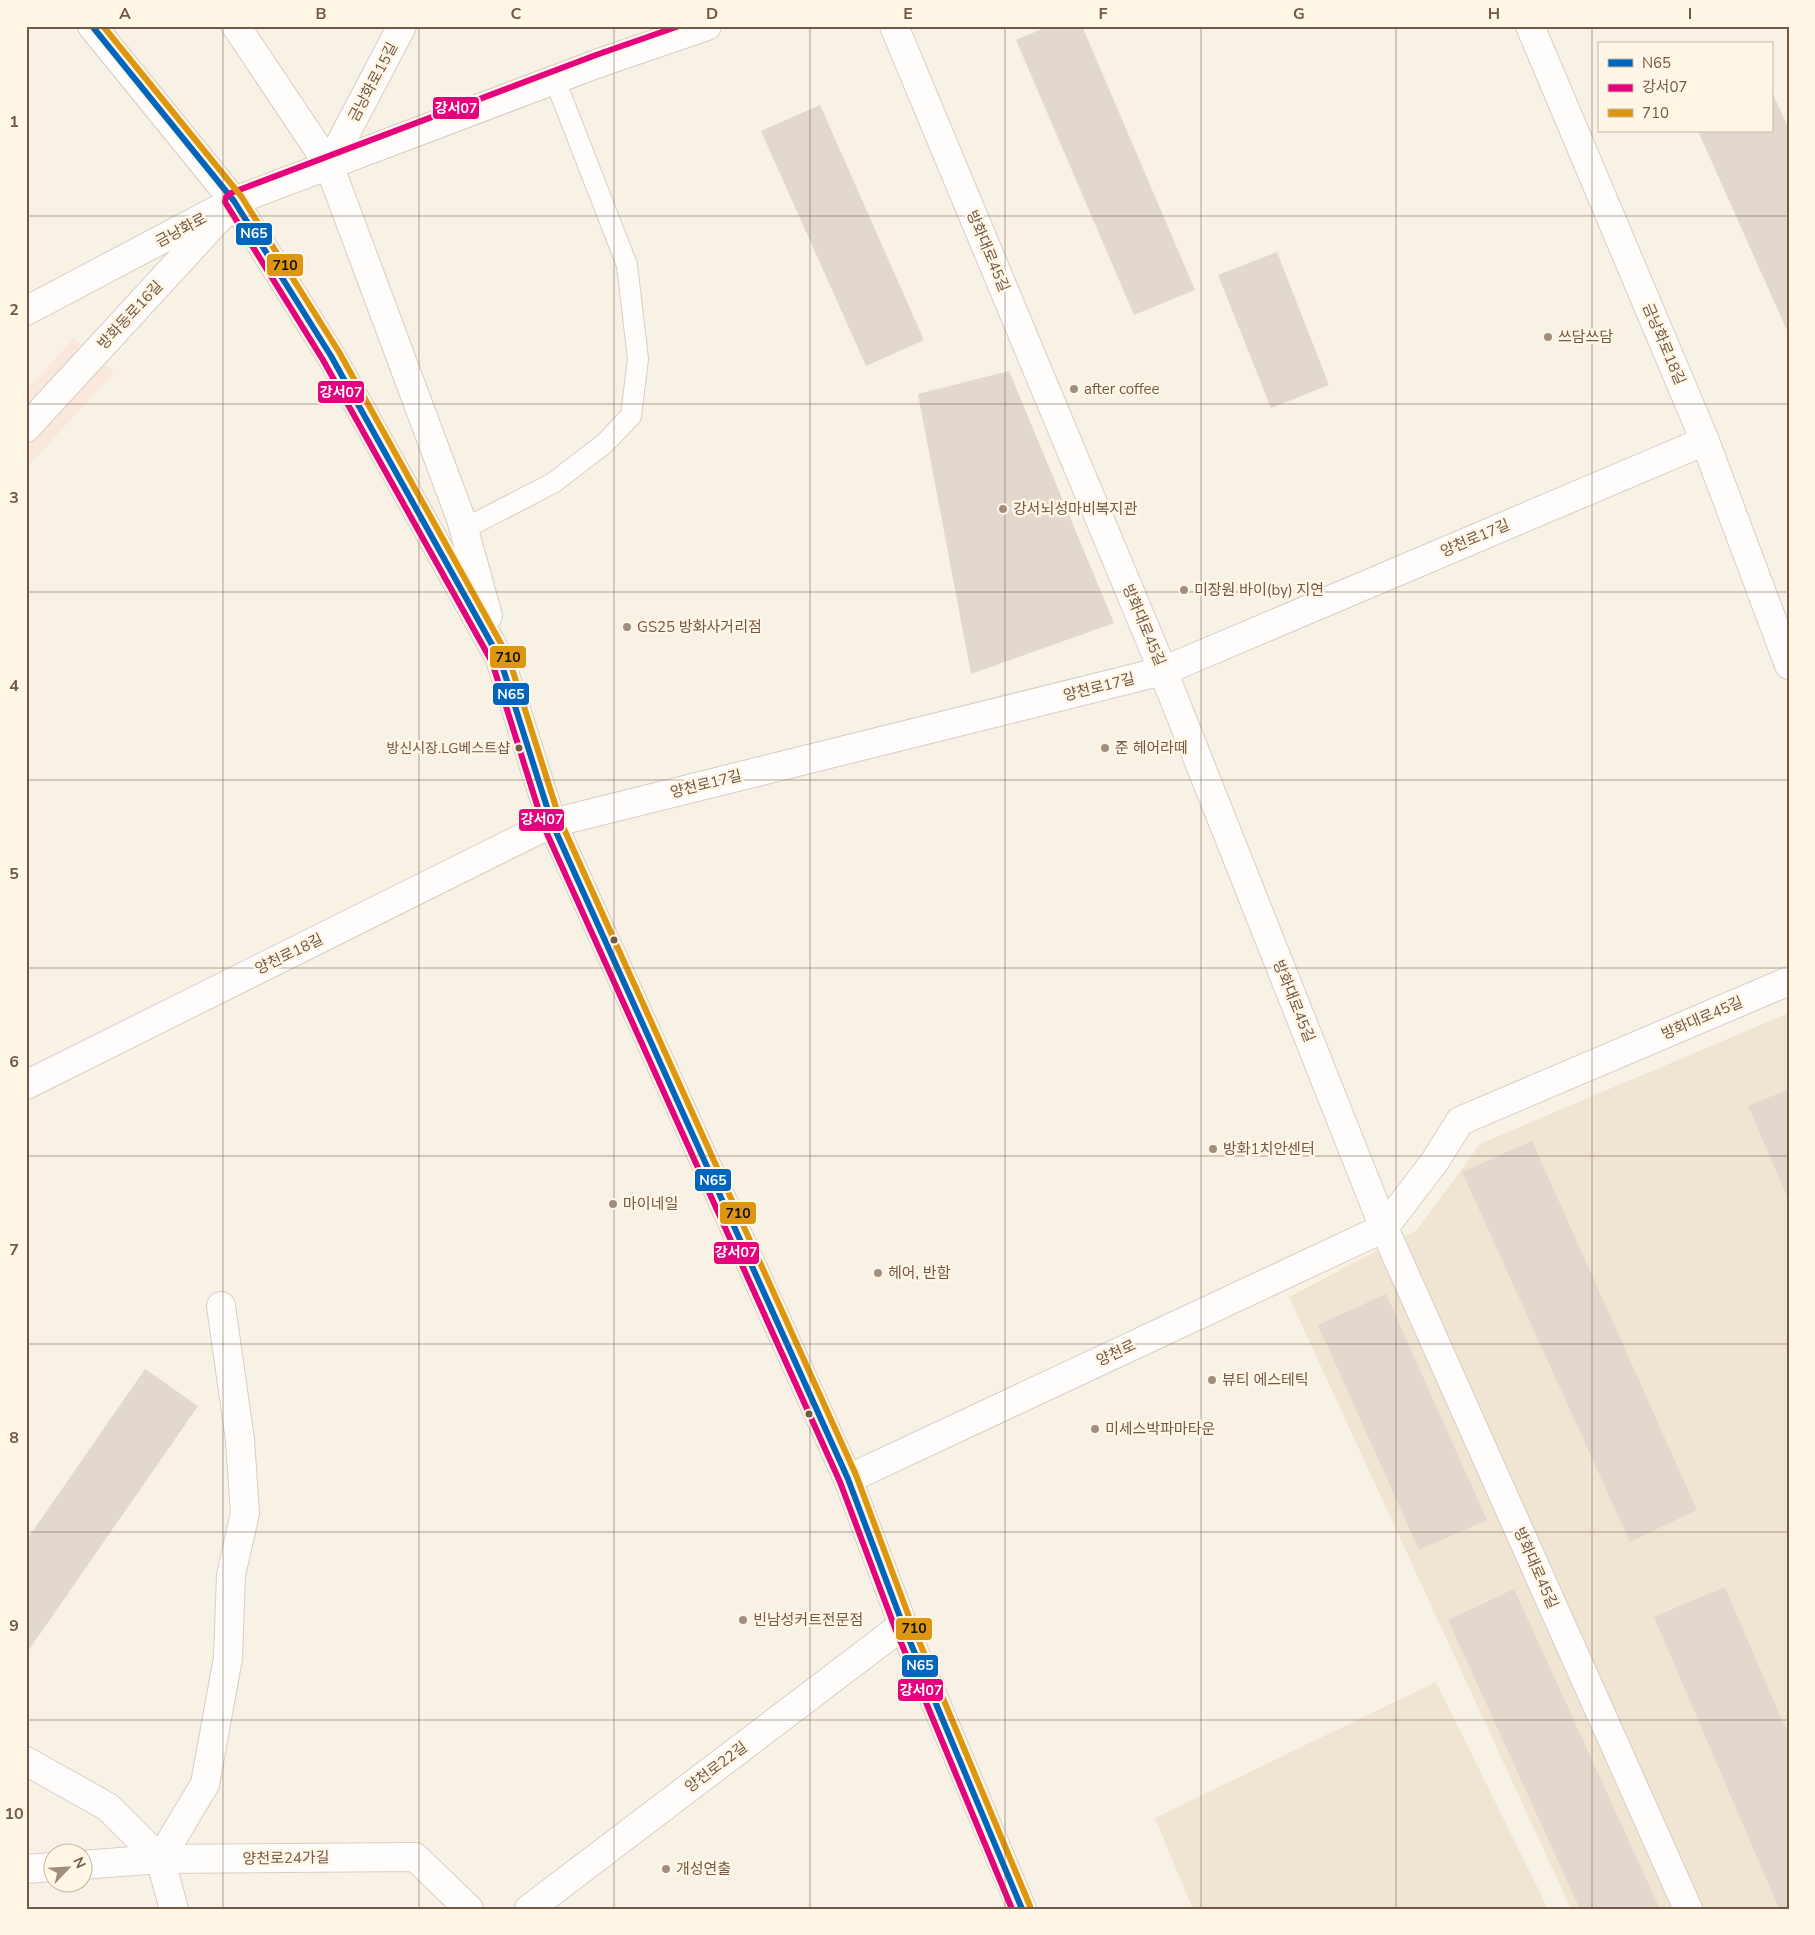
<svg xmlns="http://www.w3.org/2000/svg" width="1815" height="1935" viewBox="0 0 1815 1935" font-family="'Nunito Sans','Noto Sans KR',sans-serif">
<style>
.residential{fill:#f0e4d3}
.commercial{fill:#fbe8dc}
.building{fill:#e3d8ce}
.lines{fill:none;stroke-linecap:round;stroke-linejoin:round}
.lane-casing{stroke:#d8cec5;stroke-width:22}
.street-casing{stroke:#d8cec5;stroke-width:30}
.secondary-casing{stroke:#d6cdc3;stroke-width:30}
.lane{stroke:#fefdfb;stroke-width:20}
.street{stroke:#fefdfb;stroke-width:28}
.secondary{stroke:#fefdfb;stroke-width:28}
.bus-1-casing{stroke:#fff6e6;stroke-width:10}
.bus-2-casing{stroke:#fff6e6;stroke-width:10}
.bus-3-casing{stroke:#fff6e6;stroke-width:10}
.bus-1{stroke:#0065bd;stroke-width:6}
.bus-2{stroke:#e5007d;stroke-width:6}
.bus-3{stroke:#dd960e;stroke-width:6}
.grid{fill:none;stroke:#745847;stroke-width:1;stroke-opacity:0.55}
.poi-dot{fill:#a28e7f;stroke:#fff6e6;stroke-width:2}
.bus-dot{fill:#745847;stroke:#fff6e6;stroke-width:2}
.labels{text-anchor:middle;stroke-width:5;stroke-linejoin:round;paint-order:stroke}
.bus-label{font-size:14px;fill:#745847;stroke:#fff6e6;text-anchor:end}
.street-label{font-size:15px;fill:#745847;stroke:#fff6e6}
.poi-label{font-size:15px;fill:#745847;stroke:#fff6e6;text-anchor:start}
.line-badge{stroke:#fff6e6;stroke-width:2}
.badge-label{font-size:14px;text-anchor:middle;font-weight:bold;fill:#fff}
.pale-badge-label{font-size:14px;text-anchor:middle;font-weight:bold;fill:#111}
.neatline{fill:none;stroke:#745847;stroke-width:2}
.grid-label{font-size:16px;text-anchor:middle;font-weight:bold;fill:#745847}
</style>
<rect width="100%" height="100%" fill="#f7f1e6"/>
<!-- residential -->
<g class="residential">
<polygon points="1789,1013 1789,1909 1571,1909 1289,1297 1417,1230 1480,1144"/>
<polygon points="1436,1682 1548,1909 1193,1909 1155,1818"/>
</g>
<!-- commercial -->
<polygon class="commercial" points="74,338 114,373 26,468 26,391"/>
<!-- building -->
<g class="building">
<polygon points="1049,26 1082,26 1195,290 1134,315 1016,40"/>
<polygon points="1771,90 1789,129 1789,335 1698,131 1771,131"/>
<polygon points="820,105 924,340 866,366 761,131"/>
<polygon points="1277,252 1329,385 1271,408 1218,275"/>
<polygon points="1009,371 1114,623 971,674 918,394"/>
<polygon points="1789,1089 1789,1201 1748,1106"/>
<polygon points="1532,1141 1697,1510 1630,1542 1462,1172"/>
<polygon points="1386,1294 1487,1520 1419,1550 1318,1325"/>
<polygon points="145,1369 198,1406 26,1654 26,1541"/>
<polygon points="1725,1587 1789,1736 1789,1909 1779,1909 1654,1617"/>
<polygon points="1514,1589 1660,1909 1580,1909 1448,1620"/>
</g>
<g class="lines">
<!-- lane casing -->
<g class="lane-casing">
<polyline id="lane" points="464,529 553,483 604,444 631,416 638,359 627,265 555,80"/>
</g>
<!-- street casing -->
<g class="street-casing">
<g id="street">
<polyline points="894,26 1163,671 1384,1228 1688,1909"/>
<polyline points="1530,26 1705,441 1789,665"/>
<polyline points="329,165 402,26"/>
<polyline points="26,428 233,203"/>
<polyline points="26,1085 552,823 1163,671 1705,441"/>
<polyline points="848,1479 1384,1228 1435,1161 1460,1121 1789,981"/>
<polyline points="26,1761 108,1807 160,1859 174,1909"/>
<polyline points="160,1859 205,1784 228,1658 231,1575 245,1513 240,1440 221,1306"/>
<polyline points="82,1865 160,1859 415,1857 469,1909"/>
<polyline points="26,1869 52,1867"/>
<polyline points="529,1909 903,1625"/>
</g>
</g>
<!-- secondary casing -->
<g class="secondary-casing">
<g id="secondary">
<polyline points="92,26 234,201 331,356 500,659 552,823 848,1479 903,1625 1022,1909"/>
<polyline points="236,26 329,165 461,519 488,616"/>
<polyline points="26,311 234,201 599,63 707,26"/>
</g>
</g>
<!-- lane -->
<use href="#lane" class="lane"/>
<!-- street -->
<use href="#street" class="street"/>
<!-- secondary -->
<use href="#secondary" class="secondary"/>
<!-- bus-1 casing -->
<g class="bus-1-casing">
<polyline id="bus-1" points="92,26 234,201 331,356 500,659 552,823 848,1479 903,1625 1022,1909"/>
</g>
<!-- bus-2 casing -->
<g class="bus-2-casing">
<polyline id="bus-2" points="679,26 596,55 231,193 226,197 225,202 323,360 492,662 544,827 840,1482 895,1628 1012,1909"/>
</g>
<!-- bus-3 casing -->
<g class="bus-3-casing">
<polyline id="bus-3" points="103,26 241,196 339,352 508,656 560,820 856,1475 911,1622 1030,1906"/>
</g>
<!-- bus-1 -->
<use href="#bus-1" class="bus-1"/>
<!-- bus-2 -->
<use href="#bus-2" class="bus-2"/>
<!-- bus-3 -->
<use href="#bus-3" class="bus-3"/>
</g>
<!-- grid -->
<path class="grid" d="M 223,26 L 223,1909M 419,26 L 419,1909M 614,26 L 614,1909M 810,26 L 810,1909M 1005,26 L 1005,1909M 1201,26 L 1201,1909M 1396,26 L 1396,1909M 1592,26 L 1592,1909M 26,216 L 1789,216M 26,404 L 1789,404M 26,592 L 1789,592M 26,780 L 1789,780M 26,968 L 1789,968M 26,1156 L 1789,1156M 26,1344 L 1789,1344M 26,1532 L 1789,1532M 26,1720 L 1789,1720"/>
<!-- markers -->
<g class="poi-dot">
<circle cx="1548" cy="337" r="5"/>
<circle cx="1074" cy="389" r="5"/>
<circle cx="1003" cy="509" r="5"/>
<circle cx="1184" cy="590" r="5"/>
<circle cx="627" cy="627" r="5"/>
<circle cx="1105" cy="748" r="5"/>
<circle cx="1213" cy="1149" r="5"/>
<circle cx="613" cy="1204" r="5"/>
<circle cx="878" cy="1273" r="5"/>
<circle cx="1212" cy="1380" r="5"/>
<circle cx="1095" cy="1429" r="5"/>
<circle cx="743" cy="1620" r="5"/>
<circle cx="666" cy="1869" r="5"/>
</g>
<g class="bus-dot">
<circle cx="519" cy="748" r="4.5"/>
<circle cx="614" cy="940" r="4.5"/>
<circle cx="809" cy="1414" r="4.5"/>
</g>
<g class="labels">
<!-- bus labels -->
<g class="bus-label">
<text x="510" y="753">방신시장.LG베스트샵</text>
</g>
<!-- street labels -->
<g class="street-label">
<text transform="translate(373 82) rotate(-62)" y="5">금낭화로15길</text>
<text transform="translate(181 230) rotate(-28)" y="5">금낭화로</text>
<text transform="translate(988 251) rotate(67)" y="5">방화대로45길</text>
<text transform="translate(130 315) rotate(-47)" y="5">방화동로16길</text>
<text transform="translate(1664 344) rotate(67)" y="5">금낭화로18길</text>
<text transform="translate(1475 538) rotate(-23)" y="5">양천로17길</text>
<text transform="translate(1144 625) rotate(67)" y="5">방화대로45길</text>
<text transform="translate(1099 687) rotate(-14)" y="5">양천로17길</text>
<text transform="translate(706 784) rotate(-14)" y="5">양천로17길</text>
<text transform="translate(289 954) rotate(-26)" y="5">양천로18길</text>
<text transform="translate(1294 1001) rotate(68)" y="5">방화대로45길</text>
<text transform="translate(1702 1018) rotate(-23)" y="5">방화대로45길</text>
<text transform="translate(1116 1353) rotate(-25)" y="5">양천로</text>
<text transform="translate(1536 1568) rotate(66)" y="5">방화대로45길</text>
<text transform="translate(716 1767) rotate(-37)" y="5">양천로22길</text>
<text transform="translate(286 1858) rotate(-1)" y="5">양천로24가길</text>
</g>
<!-- poi labels -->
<g class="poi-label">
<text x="1558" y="342">쓰담쓰담</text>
<text x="1084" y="394">after coffee</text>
<text x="1013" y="514">강서뇌성마비복지관</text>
<text x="1194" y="595">미장원 바이(by) 지연</text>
<text x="637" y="632">GS25 방화사거리점</text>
<text x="1115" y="753">준 헤어라떼</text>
<text x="1223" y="1154">방화1치안센터</text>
<text x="623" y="1209">마이네일</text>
<text x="888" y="1278">헤어, 반함</text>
<text x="1222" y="1385">뷰티 에스테틱</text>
<text x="1105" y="1434">미세스박파마타운</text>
<text x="753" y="1625">빈남성커트전문점</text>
<text x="676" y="1874">개성연출</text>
</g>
</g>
<g class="line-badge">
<rect x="432" y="96" width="48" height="24" rx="5" fill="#e5007d"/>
<rect x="235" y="222" width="38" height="24" rx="5" fill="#0065bd"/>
<rect x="266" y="253" width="38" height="24" rx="5" fill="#dd960e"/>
<rect x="317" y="380" width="48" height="24" rx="5" fill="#e5007d"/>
<rect x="489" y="645" width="38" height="24" rx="5" fill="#dd960e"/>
<rect x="492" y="682" width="38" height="24" rx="5" fill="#0065bd"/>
<rect x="518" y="808" width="47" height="24" rx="5" fill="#e5007d"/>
<rect x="694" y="1168" width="38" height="24" rx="5" fill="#0065bd"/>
<rect x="719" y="1201" width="38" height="24" rx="5" fill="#dd960e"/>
<rect x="713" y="1241" width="47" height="24" rx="5" fill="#e5007d"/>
<rect x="895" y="1617" width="38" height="24" rx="5" fill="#dd960e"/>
<rect x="901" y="1654" width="38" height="24" rx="5" fill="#0065bd"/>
<rect x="897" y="1678" width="47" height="24" rx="5" fill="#e5007d"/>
</g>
<g class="badge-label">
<text x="456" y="113">강서07</text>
<text x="254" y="238">N65</text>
<text x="341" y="397">강서07</text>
<text x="511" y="699">N65</text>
<text x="542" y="824">강서07</text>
<text x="713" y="1185">N65</text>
<text x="736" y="1257">강서07</text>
<text x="920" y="1670">N65</text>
<text x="921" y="1695">강서07</text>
</g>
<g class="pale-badge-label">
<text x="285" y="270">710</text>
<text x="508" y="662">710</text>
<text x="738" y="1218">710</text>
<text x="914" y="1633">710</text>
</g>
<!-- border -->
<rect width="1815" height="1935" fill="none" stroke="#fff6e6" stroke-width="55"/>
<!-- legend -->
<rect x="1598" y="42" width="175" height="90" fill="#fff6e6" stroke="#c7b7a6"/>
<rect x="1608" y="59" width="25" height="8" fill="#0065bd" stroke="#c7b7a6"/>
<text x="1642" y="68" font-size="15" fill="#745847">N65</text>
<rect x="1608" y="84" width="25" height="8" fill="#e5007d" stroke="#c7b7a6"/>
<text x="1642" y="92" font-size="15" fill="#745847">강서07</text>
<rect x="1608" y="109" width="25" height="8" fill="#dd960e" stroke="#c7b7a6"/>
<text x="1642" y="118" font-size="15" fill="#745847">710</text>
<!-- north arrow -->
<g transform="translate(68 1868) rotate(65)"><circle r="24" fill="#fff6e6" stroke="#c7b7a6"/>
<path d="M0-4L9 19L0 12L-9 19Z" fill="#a28e7f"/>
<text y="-8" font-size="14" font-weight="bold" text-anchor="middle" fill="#745847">N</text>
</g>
<rect x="28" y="28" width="1760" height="1880" class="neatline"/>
<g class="grid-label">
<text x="125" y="19">A</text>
<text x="321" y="19">B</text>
<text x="516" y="19">C</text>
<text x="712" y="19">D</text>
<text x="908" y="19">E</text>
<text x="1103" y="19">F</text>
<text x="1299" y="19">G</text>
<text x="1494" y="19">H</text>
<text x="1690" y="19">I</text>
<text x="14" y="127">1</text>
<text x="14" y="315">2</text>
<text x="14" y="503">3</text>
<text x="14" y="691">4</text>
<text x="14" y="879">5</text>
<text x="14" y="1067">6</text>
<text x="14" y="1255">7</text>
<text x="14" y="1443">8</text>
<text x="14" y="1631">9</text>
<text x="14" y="1819">10</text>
</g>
</svg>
